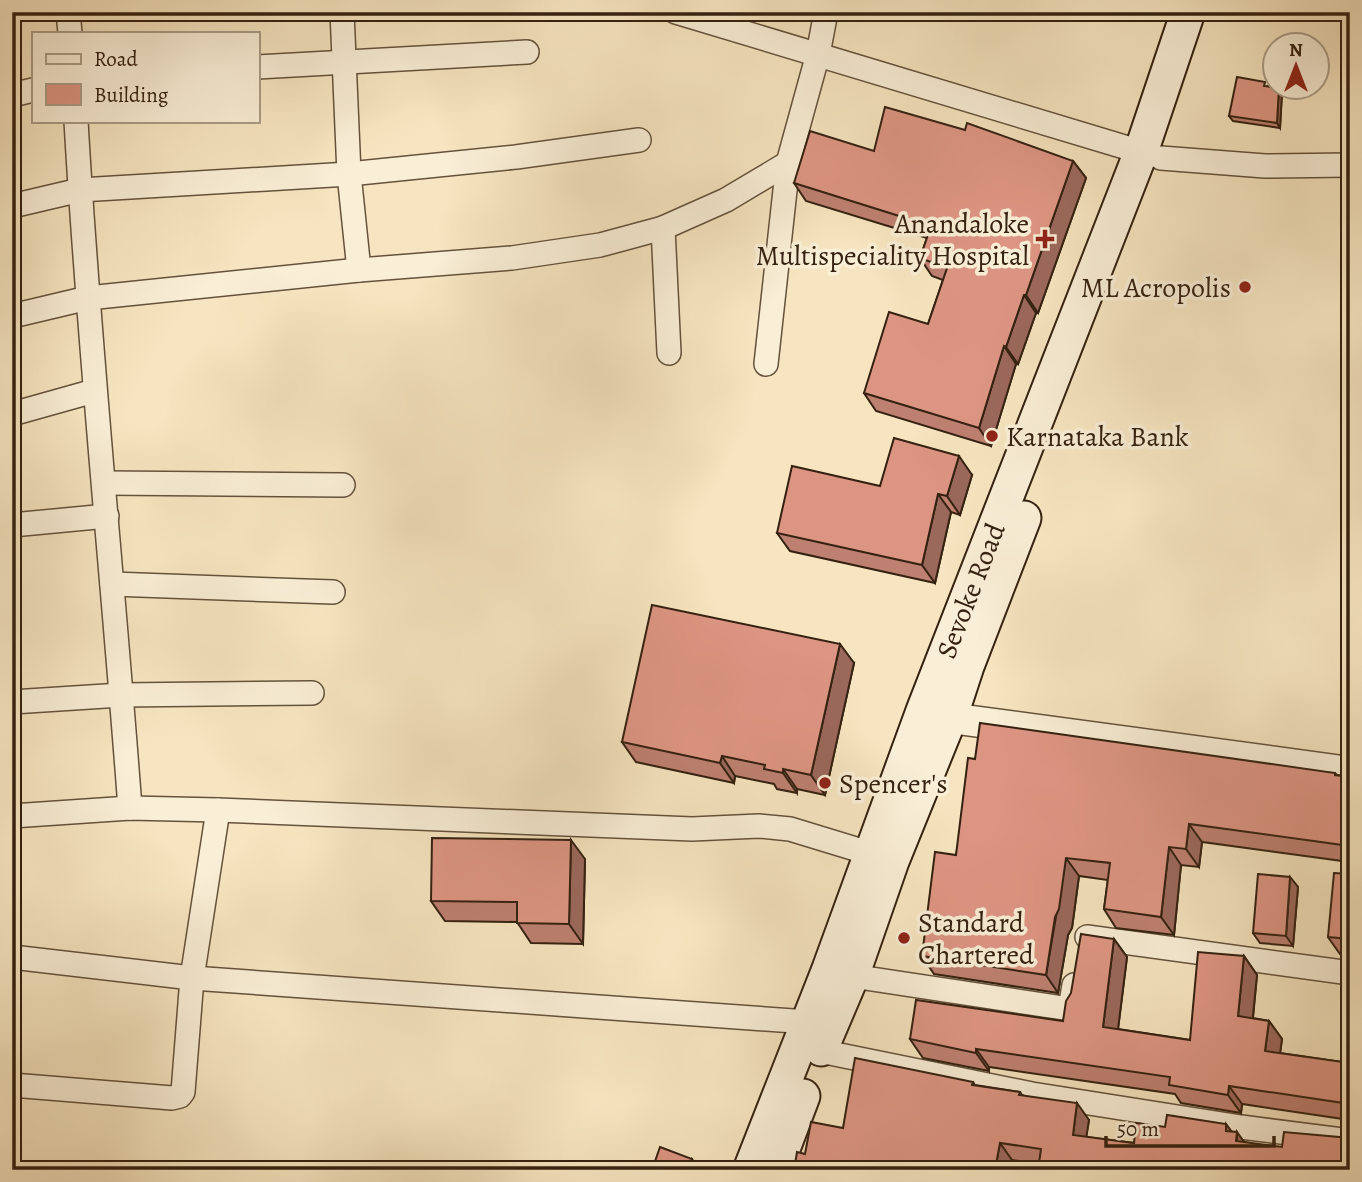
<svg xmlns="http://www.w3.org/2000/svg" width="1362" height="1182" viewBox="0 0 1362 1182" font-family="Alegreya,serif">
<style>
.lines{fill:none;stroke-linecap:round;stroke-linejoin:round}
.minor-casing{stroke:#64523c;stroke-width:26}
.tertiary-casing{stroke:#64523c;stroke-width:33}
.secondary-casing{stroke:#342110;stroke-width:37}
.minor{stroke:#f9eed6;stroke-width:23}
.tertiary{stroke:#f9eed6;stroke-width:30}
.secondary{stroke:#f9eed6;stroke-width:33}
.wall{fill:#be8071;stroke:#342110;stroke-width:2}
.shaded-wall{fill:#9b685c;stroke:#342110;stroke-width:2}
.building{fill:#dd9583;stroke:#342110;stroke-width:2}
.poi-dot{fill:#8f2418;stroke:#f9eed6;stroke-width:2.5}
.labels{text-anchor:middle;stroke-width:7;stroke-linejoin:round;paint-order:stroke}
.poi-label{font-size:28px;fill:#342110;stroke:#f9eed6;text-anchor:start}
.street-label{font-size:28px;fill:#342110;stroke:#f9eed6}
</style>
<rect width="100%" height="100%" fill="#f6e5c0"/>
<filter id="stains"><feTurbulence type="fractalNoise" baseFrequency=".00286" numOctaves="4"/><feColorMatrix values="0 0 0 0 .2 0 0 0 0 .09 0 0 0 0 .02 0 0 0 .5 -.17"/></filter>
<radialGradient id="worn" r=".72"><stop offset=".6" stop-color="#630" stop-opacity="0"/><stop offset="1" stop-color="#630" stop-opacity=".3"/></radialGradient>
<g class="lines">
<!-- minor casing -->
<g class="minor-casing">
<g id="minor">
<polyline points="68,12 70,33"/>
<polyline points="342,12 349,174 359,270"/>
<polyline points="676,12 1141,152"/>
<polyline points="257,67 527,52"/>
<polyline points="12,95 33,90"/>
<path d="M 76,121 C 89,350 113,579 130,808"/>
<polyline points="1161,158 1265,166 1350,165"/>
<polyline points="12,206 80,190 349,174 516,157 639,140"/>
<polyline points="663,228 669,353"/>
<polyline points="12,316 88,298 359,270 512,258 600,245 663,228 726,200 788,163"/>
<polyline points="766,364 788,163 818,54 826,12"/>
<polyline points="12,414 94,391"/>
<polyline points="105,483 343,485"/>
<polyline points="12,525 107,516"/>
<polyline points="112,584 333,592"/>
<polyline points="12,702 121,695 312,693"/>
<polyline points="12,816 130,808 218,810 692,829 759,826 790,829 872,854"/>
<polyline points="1087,937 1350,973"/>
<polyline points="12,957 192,978 808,1022"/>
<polyline points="852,976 1070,1009 1074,985"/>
<polyline points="820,1051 1032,1094 1241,1127 1350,1141"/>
<polyline points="12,1085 172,1098 180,1096 183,1092 192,978 218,810"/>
</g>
</g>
<!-- tertiary casing -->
<g class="tertiary-casing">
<polyline id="tertiary" points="950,718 1350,772"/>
</g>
<!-- secondary casing -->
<g class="secondary-casing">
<g id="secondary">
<polyline points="821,1049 852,976 892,861 950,718 967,666 1024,518"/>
<path id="s1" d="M 750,1170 L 829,969 L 923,711 L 1141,152 L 1188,12"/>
<polyline points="775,1170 803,1096"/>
</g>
</g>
<!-- minor -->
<use href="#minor" class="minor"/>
<!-- tertiary -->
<use href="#tertiary" class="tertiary"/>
<!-- secondary -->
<use href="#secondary" class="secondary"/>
</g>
<!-- wall -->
<g class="wall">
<polygon points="1117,12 1137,12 1135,18"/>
<polygon points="1268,86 1279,88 1282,92 1280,128 1233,121 1229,116"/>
<polygon points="874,151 1073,161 1086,178 1038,313 1036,313 1018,364 1016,364 991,446 876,411 864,393 928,324 943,280 932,276 920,258 927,238 806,201 794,183"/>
<polygon points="972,475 960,515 951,512 935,583 790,551 777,533 880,486"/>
<polygon points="854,663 825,795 797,789 797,793 777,789 774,784 735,776 734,783 636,762 622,742"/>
<polygon points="975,759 1335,773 1337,775 1350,777 1350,862 1202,842 1199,867 1181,865 1174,935 1116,928 1104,909 1108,880 1079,876 1072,928 1068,935 1058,993 934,974 922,956 956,855"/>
<polygon points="585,859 583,944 531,943 517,922 445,921 431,901"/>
<polygon points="1350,874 1350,955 1340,954 1328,937"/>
<polygon points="1290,877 1298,887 1293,946 1260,943 1253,933"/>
<polygon points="1114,939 1127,957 1118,1029 1190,1040 1244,956 1257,975 1253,1018 1269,1021 1282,1039 1280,1053 1350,1063 1350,1120 1242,1104 1241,1113 1181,1103 1175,1094 989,1067 989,1071 923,1058 910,1039 1063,1021"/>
<polygon points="973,1082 975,1085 1020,1092 1022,1095 1089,1120 1086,1137 1134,1143 1165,1127 1226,1124 1231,1131 1245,1142 1350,1170 1039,1164 1012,1160 1010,1170 794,1170 805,1154 843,1128"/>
</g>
<!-- shaded-wall -->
<g class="shaded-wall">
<polygon points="1131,12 1137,12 1135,18"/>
<polygon points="1279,88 1282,92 1280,128 1277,123"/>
<polygon points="1073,161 1086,178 1038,313 1026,295"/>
<polygon points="1024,295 1036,313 1018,364 1006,347"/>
<polygon points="1004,346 1016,364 991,446 979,428"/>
<polygon points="959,456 972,475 960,515 947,496"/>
<polygon points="938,494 951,512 935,583 922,565"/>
<polygon points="840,644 854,663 825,795 811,775"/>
<polygon points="722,756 735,776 734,783 720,763"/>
<polygon points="783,769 797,789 797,793 783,773"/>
<polygon points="1189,824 1202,842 1199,867 1186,849"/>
<polygon points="571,840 585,859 583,944 569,924"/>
<polygon points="1169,847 1181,865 1174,935 1161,917"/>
<polygon points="1066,858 1079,876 1072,928 1068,935 1058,993 1046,975"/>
<polygon points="1290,877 1298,887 1293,946 1286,936"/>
<polygon points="1114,939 1127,957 1116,1045 1103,1027"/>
<polygon points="1244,956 1257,975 1251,1035 1238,1016"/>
<polygon points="1269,1021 1282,1039 1278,1069 1265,1051"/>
<polygon points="976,1049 989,1067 989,1071 976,1053"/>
<polygon points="1229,1086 1242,1104 1241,1113 1228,1095"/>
<polygon points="1077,1103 1089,1120 1084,1152 1073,1135"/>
<polygon points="1226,1124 1237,1139 1237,1132 1249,1149 1248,1158 1226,1131"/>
<polygon points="1000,1143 1012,1160 1010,1170 995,1170"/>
<polygon points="692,1159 700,1170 689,1170"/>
</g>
<!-- building -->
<g class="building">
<polygon points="1237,77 1265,82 1264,86 1279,88 1277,123 1229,116"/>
<polygon points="885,107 965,130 967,123 1073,161 1026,295 1024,295 1006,347 1004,346 979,428 864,393 889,312 928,324 947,268 920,258 931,226 794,183 810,131 874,151"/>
<polygon points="894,438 959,456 947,496 938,494 922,565 777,533 792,466 880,486"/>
<polygon points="652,605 840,644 811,775 783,769 783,773 764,769 765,765 722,756 720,763 622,742"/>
<polygon points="980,723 1335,773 1335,775 1350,777 1350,846 1189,824 1186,849 1169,847 1161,917 1104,909 1110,863 1066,858 1059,909 1055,917 1046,975 922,956 935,852 956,855 968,758 975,759"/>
<polygon points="432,838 571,840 569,924 517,923 517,902 431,901"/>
<polygon points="1334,873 1350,874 1350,939 1328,937"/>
<polygon points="1258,874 1290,877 1286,936 1253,933"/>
<polygon points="1081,934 1114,939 1103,1027 1190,1040 1198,952 1244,956 1238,1016 1269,1021 1265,1051 1350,1063 1350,1104 1229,1086 1228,1095 1169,1085 1170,1077 976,1049 976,1053 910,1039 916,1000 1063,1021 1066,1001 1071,993"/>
<polygon points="855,1058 973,1082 972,1085 1020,1092 1019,1095 1077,1103 1073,1135 1134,1143 1136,1123 1165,1127 1167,1115 1226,1124 1226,1131 1237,1132 1236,1141 1282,1147 1284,1132 1350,1138 1350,1170 1038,1170 1041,1149 1000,1143 995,1170 794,1170 797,1152 805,1154 811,1122 843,1128"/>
<polygon points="660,1147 692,1159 689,1170 652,1170"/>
</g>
<!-- markers -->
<g class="poi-dot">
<path d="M1041.5 228.5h7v7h7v7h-7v7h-7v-7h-7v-7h7z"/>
<circle cx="1245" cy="287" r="7"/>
<circle cx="992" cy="436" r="7"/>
<circle cx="825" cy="783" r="7"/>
<circle cx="904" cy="938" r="7"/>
</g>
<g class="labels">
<!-- poi labels -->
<g class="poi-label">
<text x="1029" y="233" text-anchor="end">Anandaloke<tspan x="1029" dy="32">Multispeciality Hospital</tspan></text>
<text x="1231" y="297" text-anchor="end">ML Acropolis</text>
<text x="1006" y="446">Karnataka Bank</text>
<text x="839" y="793">Spencer's</text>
<text x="918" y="932">Standard<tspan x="918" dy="32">Chartered</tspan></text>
</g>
<!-- street labels -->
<g class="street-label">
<text dy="10" stroke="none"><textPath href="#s1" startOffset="620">Sevoke Road</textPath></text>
</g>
</g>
<!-- margin -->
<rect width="1362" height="1182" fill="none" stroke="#f6e5c0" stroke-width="42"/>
<rect x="14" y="14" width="1334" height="1154" fill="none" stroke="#342110" stroke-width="3.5"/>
<rect x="21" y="21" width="1320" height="1140" fill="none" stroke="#342110" stroke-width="2"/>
<!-- legend -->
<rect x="32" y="32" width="228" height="91" fill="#f9eed6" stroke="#aa9c87" stroke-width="2"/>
<rect x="46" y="54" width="35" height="10" fill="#f9eed6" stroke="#aa9c87" stroke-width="2"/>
<text x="94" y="66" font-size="21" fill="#342110">Road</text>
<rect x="46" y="84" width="35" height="21" fill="#dd9583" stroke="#aa9c87" stroke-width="2"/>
<text x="94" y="102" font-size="21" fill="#342110">Building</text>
<!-- north arrow -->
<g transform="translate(1296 66)"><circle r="33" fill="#f9eed6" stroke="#aa9c87" stroke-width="2"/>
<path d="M0-5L12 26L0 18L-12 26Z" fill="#8f2418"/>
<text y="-10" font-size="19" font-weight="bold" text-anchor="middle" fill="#342110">N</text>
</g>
<!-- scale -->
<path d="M1106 1136v10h168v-10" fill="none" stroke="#342110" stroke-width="3.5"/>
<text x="1117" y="1136" font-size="21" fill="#342110" stroke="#f9eed6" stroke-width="5" paint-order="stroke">50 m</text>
<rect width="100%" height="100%" filter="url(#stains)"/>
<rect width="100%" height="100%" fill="url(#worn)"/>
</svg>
